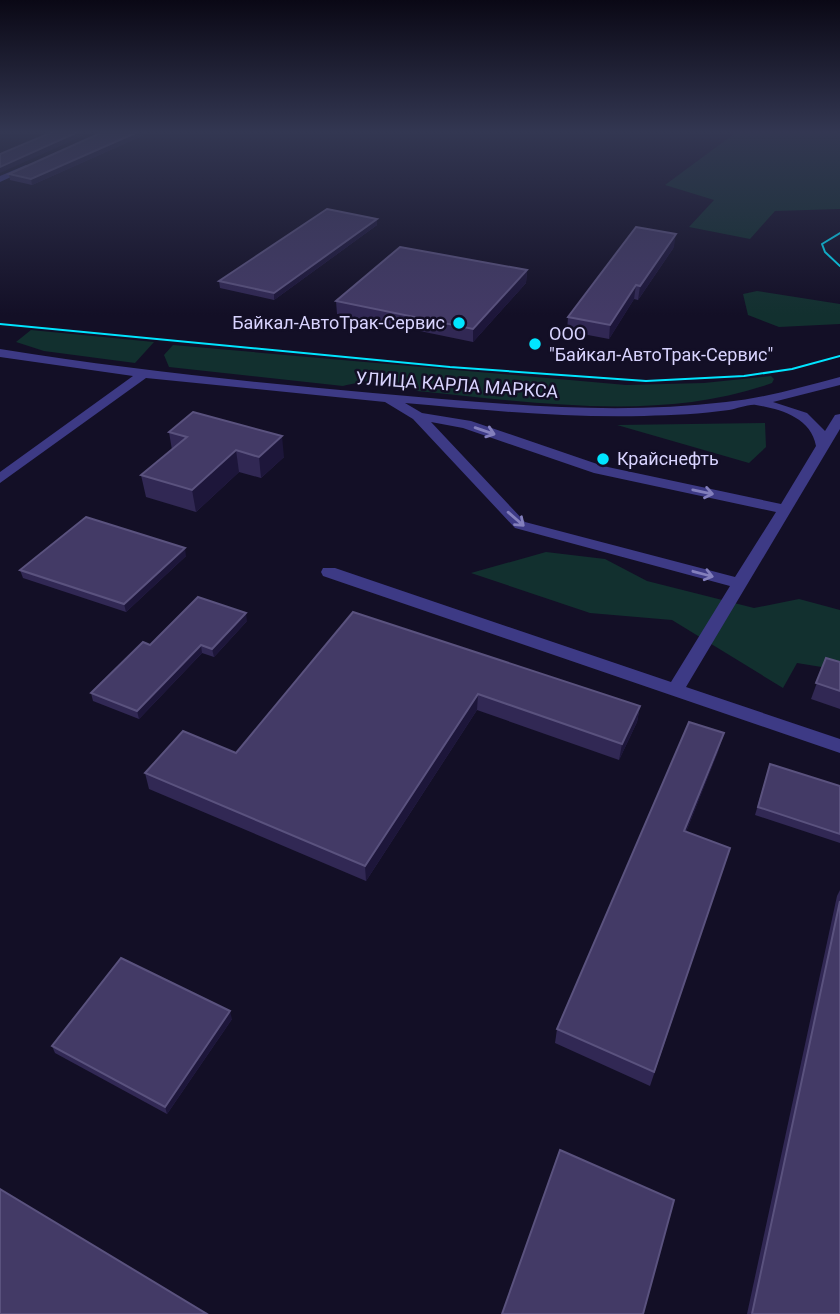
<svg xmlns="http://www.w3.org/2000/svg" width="840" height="1314" viewBox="0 0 840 1314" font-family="Roboto,sans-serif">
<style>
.green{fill:#12302f}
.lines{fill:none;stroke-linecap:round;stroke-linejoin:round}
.minor{fill:#3d3a85;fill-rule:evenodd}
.tram{stroke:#00e5ff;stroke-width:2}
.wall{fill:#312854}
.shaded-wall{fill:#1d163a}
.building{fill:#433a66;stroke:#5a527e;stroke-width:2}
.oneway{stroke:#837fbc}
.poi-dot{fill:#00e5ff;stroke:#130f26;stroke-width:2.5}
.labels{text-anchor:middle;stroke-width:5;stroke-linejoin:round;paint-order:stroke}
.far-poi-label{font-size:18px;fill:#d9d4ff;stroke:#130f26;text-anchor:start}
.far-street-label{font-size:18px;fill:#d9d4ff;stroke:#130f26}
</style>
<rect width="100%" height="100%" fill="#130f26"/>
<!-- green -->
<g class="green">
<polygon points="738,131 840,131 840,209 775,211 750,239 689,227 714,200 665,185"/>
<polygon points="757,291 840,304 840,324 779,327 748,315 743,294"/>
<polygon points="31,330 154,342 135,363 44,351 16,342"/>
<path d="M 173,345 L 626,385 L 704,383 L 771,376 L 774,379 L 772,383 C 661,423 532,402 417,391 C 402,376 361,381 343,386 L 169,367 L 164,355 Z"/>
<polygon points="765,423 766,447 749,463 617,425"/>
<polygon points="546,552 605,559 647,581 754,608 799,599 840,610 840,670 797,663 783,688 672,620 590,613 471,573"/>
</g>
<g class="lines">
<!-- minor -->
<g class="minor">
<polygon points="26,165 33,167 0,182 0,176"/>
<path d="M 0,349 C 124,369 248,382 373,393 C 491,403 608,416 726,402 C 765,398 802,387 840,377 L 840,385 L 773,402 L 807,413 L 825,431 L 835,415 L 840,414 L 840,429 L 686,687 L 840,739 L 840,753 L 323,576 L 321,572 L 323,568 L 335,568 L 671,682 L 730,586 L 515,528 L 413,419 L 385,402 L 146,378 L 0,483 L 0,472 L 133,376 L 0,357 ZM 405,403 C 484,410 564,418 644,416 C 673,415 701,414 729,410 C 737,409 748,404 756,405 C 779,409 811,417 816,446 L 781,504 L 603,466 L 471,421 L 422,413 ZM 431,422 L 463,428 L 594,473 L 776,512 L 735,577 L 525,522 Z"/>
</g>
<!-- tram -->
<g class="tram">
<polyline points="840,233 822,244 825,252 840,266"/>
<polyline points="0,324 450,367 646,381 744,376 792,369 840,356"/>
</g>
</g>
<!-- wall -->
<g class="wall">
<polygon points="105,131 153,131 32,185 10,180 9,174"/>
<polygon points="377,219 377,225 274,300 220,288 219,281"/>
<polygon points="674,247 638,300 634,299 609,339 567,331 568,317"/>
<polygon points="527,270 526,283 473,342 337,314 336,301"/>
<polygon points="169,432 284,457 261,478 239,472 196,512 146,497 141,475 172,450"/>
<polygon points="186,556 126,612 23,578 20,570"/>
<polygon points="353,612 640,706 637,722 619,760 477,710 366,881 149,789 145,773 236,753"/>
<polygon points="247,621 214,657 202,653 139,719 93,701 91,693 150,645"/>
<polygon points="826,658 840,662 840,709 811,699"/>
<polygon points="719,749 686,832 730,848 650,1086 555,1043 557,1029"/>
<polygon points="770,764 840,786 840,843 755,815"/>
<polygon points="840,890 840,1314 747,1314 837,896"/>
<polygon points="232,1019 167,1114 55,1053 52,1046"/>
</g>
<!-- shaded-wall -->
<g class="shaded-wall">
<polygon points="80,131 94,131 0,173 0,167"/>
<polygon points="140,131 153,131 32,185 31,179"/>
<polygon points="377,219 377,225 274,300 274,293"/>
<polygon points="676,234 674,247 638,300 640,286"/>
<polygon points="527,270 526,283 473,342 473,329"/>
<polygon points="636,285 634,299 609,339 610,325"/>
<polygon points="282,436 284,457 261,478 259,457"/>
<polygon points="236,450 239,472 196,512 192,490"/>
<polygon points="185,548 186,556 126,612 124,604"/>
<polygon points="246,613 247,621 214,657 212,649"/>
<polygon points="201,645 202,653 139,719 137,711"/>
<polygon points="478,694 477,710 366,881 365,866"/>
<polygon points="640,706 637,722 619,760 622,744"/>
<polygon points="724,733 719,749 680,847 684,831"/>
<polygon points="230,1011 232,1019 167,1114 165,1107"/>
</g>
<!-- building -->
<g class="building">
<polygon points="55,131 80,131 0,167 0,154"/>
<polygon points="105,131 140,131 31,179 9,174"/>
<polygon points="327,209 377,219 274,293 219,281"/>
<polygon points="636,227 676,234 640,286 636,285 610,325 568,317"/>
<polygon points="400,247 527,270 473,329 336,301"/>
<polygon points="193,412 282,436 259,457 236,450 192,490 141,475 187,437 169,432"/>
<polygon points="86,517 185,548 124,604 20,570"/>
<polygon points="198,597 246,613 212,649 201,645 137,711 91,693 143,642 150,645"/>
<polygon points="353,612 640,706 622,744 478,694 365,866 145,773 183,731 236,753"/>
<polygon points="826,658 840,662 840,691 816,683"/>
<polygon points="689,722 724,733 684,831 730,848 654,1072 557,1029"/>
<polygon points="770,764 840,786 840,834 758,807"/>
<polygon points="840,901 840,1314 752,1314"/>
<polygon points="121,958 230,1011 165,1107 52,1046"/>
<polygon points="560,1150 674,1200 643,1314 502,1314"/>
<polygon points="0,1189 207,1314 0,1314"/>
</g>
<!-- one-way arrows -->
<defs><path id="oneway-shaft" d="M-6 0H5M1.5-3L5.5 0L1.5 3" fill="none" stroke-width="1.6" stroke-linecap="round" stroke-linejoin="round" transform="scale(1.75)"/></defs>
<g class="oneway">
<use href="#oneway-shaft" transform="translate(485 431) rotate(19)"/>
<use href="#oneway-shaft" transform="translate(703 492) rotate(12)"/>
<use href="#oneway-shaft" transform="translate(516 519) rotate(41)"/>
<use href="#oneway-shaft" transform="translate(703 574) rotate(15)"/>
</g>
<!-- sky -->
<linearGradient id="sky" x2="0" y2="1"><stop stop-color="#0a0815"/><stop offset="0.42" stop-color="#333752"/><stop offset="1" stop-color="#333752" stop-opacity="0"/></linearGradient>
<rect width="840" height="315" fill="url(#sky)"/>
<!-- markers -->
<g class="poi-dot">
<circle cx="459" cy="323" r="7"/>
<circle cx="535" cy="344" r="7"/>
<circle cx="603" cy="459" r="7"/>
</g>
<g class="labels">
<!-- far-poi labels -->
<g class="far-poi-label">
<text x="445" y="329" text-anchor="end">Байкал-АвтоТрак-Сервис</text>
<text x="549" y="340">ООО<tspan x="549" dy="21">"Байкал-АвтоТрак-Сервис"</tspan></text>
<text x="617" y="465">Крайснефть</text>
</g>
<!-- far-street labels -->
<g class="far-street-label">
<text transform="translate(457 385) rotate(4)" y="6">УЛИЦА КАРЛА МАРКСА</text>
</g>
</g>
</svg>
